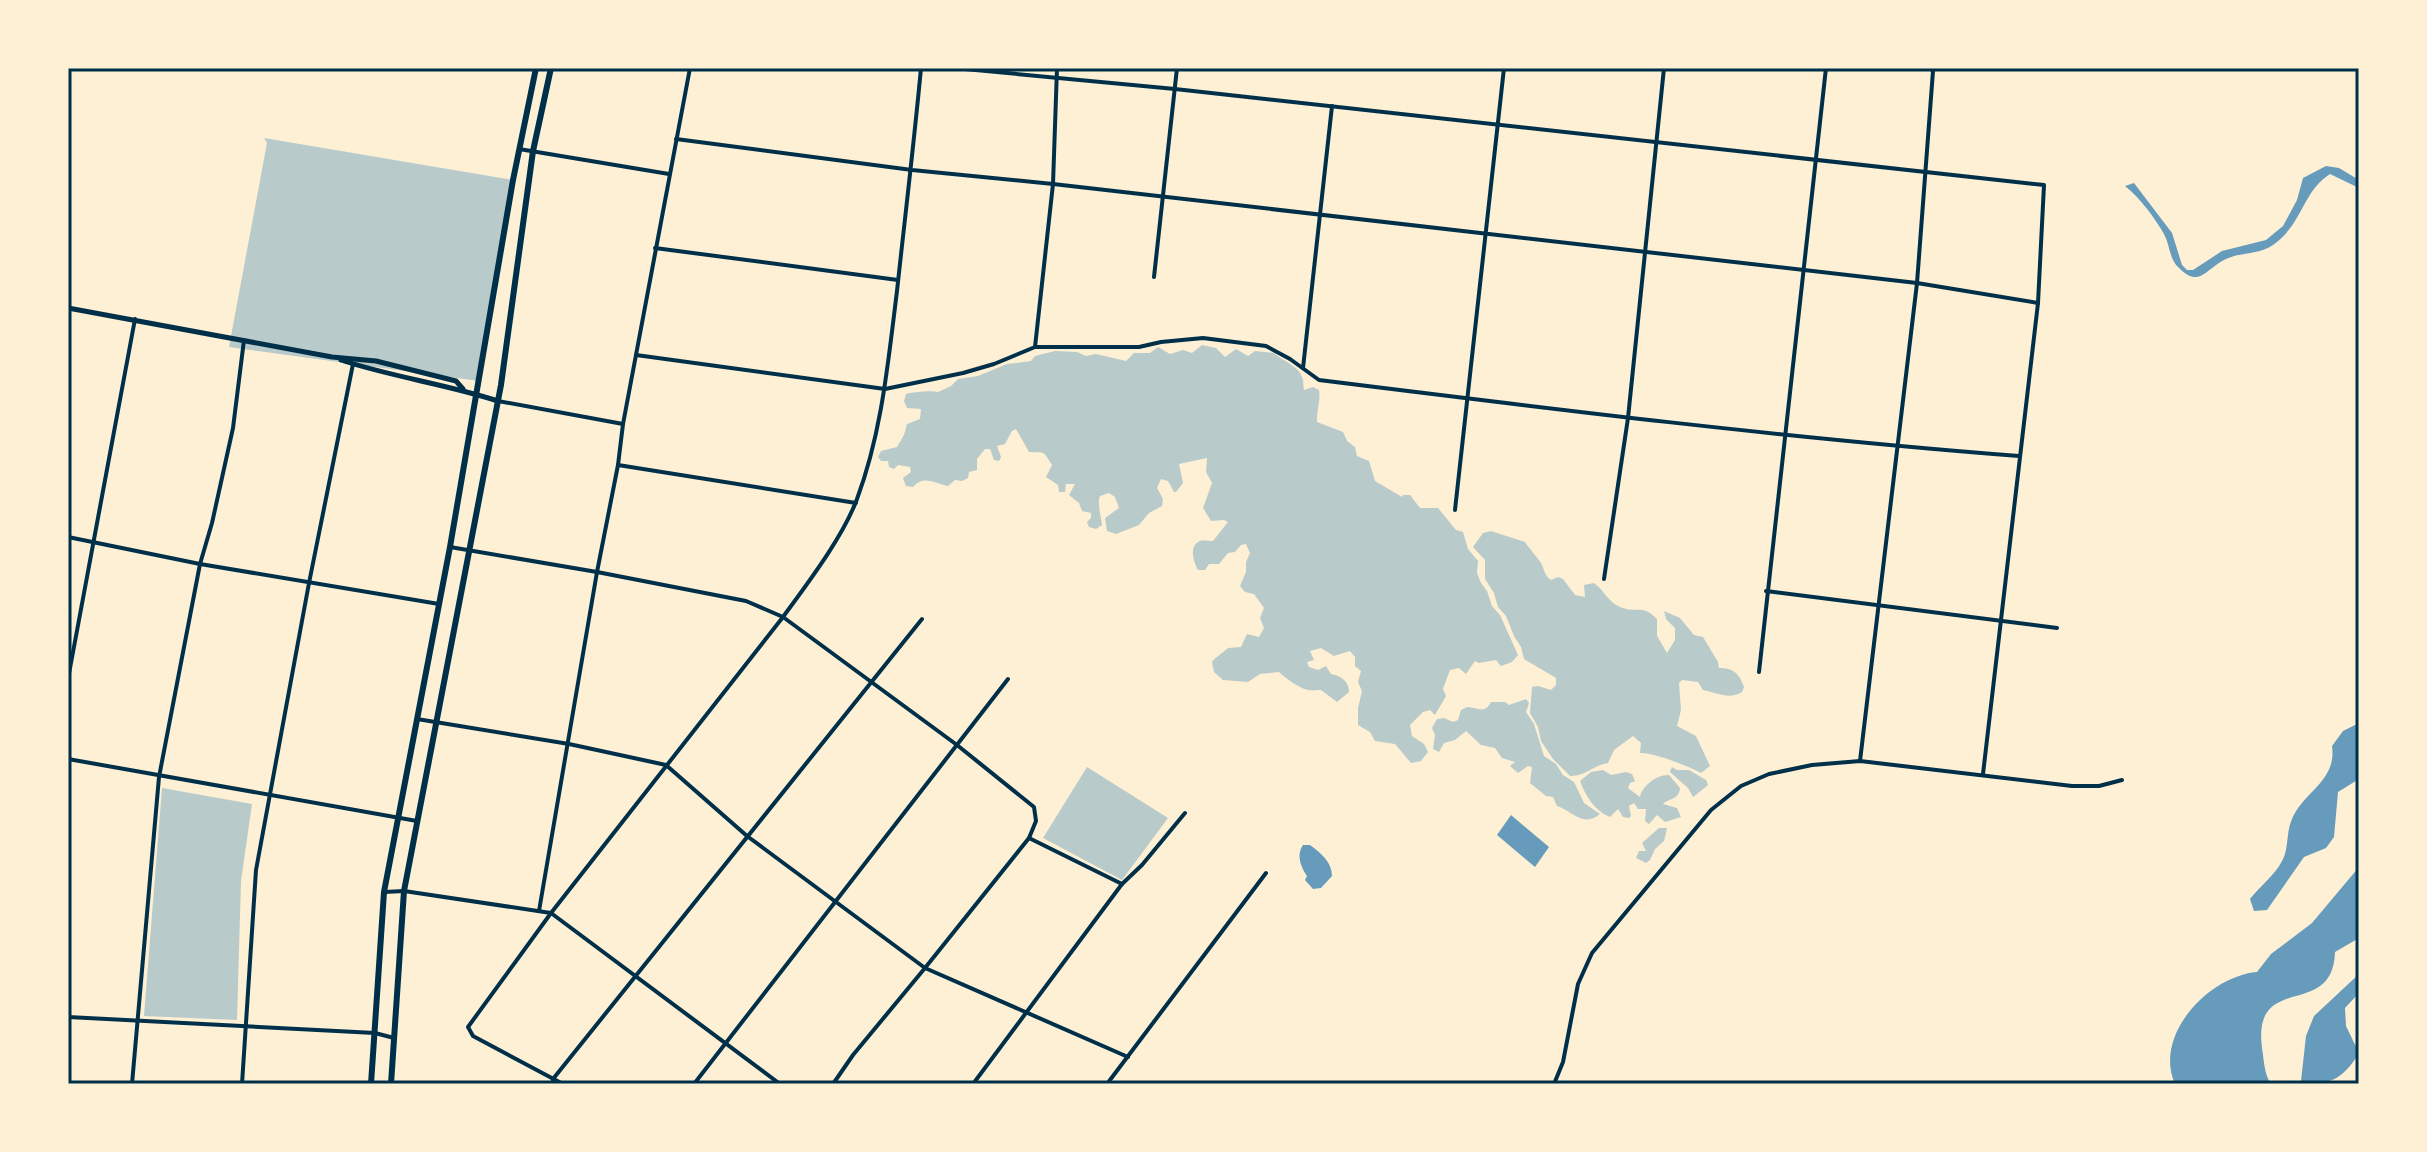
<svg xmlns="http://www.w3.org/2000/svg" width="2427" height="1152" viewBox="0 0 2427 1152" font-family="'Nunito Sans',sans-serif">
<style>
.green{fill:#b9caca}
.water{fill:#669bbc}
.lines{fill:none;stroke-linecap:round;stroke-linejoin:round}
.minor{stroke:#003049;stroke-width:4}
.tertiary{stroke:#003049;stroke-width:5}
.secondary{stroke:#003049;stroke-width:6}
.neatline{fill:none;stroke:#003049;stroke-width:3}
</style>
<rect width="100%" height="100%" fill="#fdf0d5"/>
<!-- green -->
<g class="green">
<polygon points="264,138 513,180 479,381 229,347 267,143"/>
<path d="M 1202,345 L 1216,348 L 1225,357 L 1236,349 L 1248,356 L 1255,351 L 1274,353 C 1281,360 1299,366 1302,377 C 1304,381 1303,386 1304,390 L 1313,387 L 1319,390 C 1321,401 1316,411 1317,422 L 1343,432 L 1347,441 L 1355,447 L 1357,456 L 1369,461 L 1375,481 L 1402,497 L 1403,495 L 1410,495 L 1420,508 L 1438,508 L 1456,530 L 1463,532 L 1468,549 L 1478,561 L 1477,573 L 1481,583 L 1487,591 L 1492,606 L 1500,615 L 1518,655 L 1512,662 L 1501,666 L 1496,660 L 1479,663 L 1475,661 L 1466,674 L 1459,668 L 1450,670 L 1443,689 L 1446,696 L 1435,715 L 1430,710 L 1423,712 L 1410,725 L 1412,736 L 1424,744 L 1428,752 L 1421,761 L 1411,763 L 1395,744 L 1375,741 L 1370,732 L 1358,725 L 1358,708 L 1362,691 L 1358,682 L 1361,671 L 1355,666 L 1355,657 L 1350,651 L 1334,656 L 1321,648 L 1310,651 L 1314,660 L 1307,662 L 1309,667 L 1318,670 L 1326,666 L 1331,674 C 1341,676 1349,681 1349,692 L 1337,702 L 1321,690 C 1317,690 1312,691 1308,690 C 1299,688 1285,678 1279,672 L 1260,674 L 1248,682 L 1223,680 L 1214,672 L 1212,662 C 1214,658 1223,653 1228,648 L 1241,647 L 1247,634 L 1259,637 L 1264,628 L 1260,618 L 1264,608 L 1254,594 L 1245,592 L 1240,586 L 1246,572 L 1246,562 L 1250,553 L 1246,544 L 1241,545 L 1235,552 L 1228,553 L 1219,564 L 1209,564 L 1205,570 L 1198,570 C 1194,563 1188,546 1200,541 C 1204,540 1209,541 1213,541 L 1228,522 L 1224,520 L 1211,521 L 1203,508 L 1212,483 L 1206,472 L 1207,458 L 1179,464 L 1183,483 L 1176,492 L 1174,492 L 1168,481 L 1161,479 L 1157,488 L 1163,499 L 1162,506 L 1149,513 L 1139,525 L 1116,534 L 1107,531 L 1105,518 L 1119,508 L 1115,497 L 1109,493 L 1100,496 C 1097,503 1101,516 1102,525 L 1096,529 L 1089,527 L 1087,522 L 1091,518 L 1091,513 L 1082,511 L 1079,503 L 1069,495 L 1075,484 L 1066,484 L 1065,492 L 1059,492 L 1058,485 L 1046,477 L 1052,465 C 1042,449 1045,453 1029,452 L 1016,429 L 1012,431 L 1005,444 L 997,446 L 1001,457 L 999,461 L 994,460 L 990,449 L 985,449 L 977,459 L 977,470 L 969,472 L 968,478 L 962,481 L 955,480 L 948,486 C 933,483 924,475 913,487 L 906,486 L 903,478 L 911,472 L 910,467 L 898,465 L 894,469 L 889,467 L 888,461 L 881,461 L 878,457 L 881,451 L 897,447 L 904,435 L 907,424 L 920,419 L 921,409 L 907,408 L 904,401 L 906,394 C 912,392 933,390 938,392 L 951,386 L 958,379 L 978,376 L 1007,364 L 1031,361 L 1035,356 L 1055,351 L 1077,352 L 1086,356 L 1096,354 L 1126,361 L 1134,353 L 1150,353 L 1158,347 L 1170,354 L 1183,350 L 1192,353 Z"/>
<path d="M 1491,531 L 1525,542 C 1530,549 1537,557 1541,563 C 1545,571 1544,575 1551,580 L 1558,577 L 1563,579 L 1575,595 L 1585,597 L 1584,585 L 1594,583 C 1604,590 1609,604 1623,608 C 1639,613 1642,604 1657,619 L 1657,636 L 1667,653 L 1675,640 L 1675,628 L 1666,619 L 1664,611 L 1680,618 L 1694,635 L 1703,637 L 1718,662 L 1719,668 C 1732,668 1739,672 1744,687 L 1742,692 C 1729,700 1718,693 1703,690 L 1698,682 L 1682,680 L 1679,683 L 1681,710 L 1677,726 L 1696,736 L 1710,766 L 1701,773 C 1688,766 1653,752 1640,753 L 1641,743 L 1633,736 L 1614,750 L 1608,763 C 1594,765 1584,777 1570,776 L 1553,759 L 1541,741 L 1538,727 L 1530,713 L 1532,687 L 1538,686 L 1551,690 L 1556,685 L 1556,678 L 1524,659 L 1521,647 L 1514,636 L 1506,616 L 1498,607 L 1494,593 L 1485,579 L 1485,560 L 1473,547 L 1483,533 Z"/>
<path d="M 1526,699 L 1529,703 L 1526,712 L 1534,724 L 1544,756 L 1556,764 L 1563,775 L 1574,782 L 1584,803 L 1600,814 C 1583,828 1572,811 1557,806 L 1553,797 L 1546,796 L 1530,783 L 1532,767 L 1528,766 L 1518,773 L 1510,766 L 1515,762 L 1502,758 L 1495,748 L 1481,745 L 1466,731 L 1455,740 L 1444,743 L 1439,752 L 1433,749 L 1435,735 L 1432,728 L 1437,719 L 1444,718 L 1453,722 L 1458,720 L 1461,710 L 1467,707 C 1478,707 1484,715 1491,702 L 1505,702 L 1509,705 Z"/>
<polygon points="1087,767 1168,818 1122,880 1043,838"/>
<polygon points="1672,767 1677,770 1689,770 1706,780 1708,785 1693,797 1688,788 1670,772"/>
<path d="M 1603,770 L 1611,775 L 1626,772 L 1632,774 L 1635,781 L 1630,783 L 1628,788 L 1640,797 C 1642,786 1657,774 1669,775 L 1680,788 C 1679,800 1669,798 1663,804 L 1677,808 L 1681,817 L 1665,822 L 1657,815 L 1649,824 L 1645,821 L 1646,809 L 1638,809 L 1634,803 L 1629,806 L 1631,816 L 1629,818 L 1623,817 L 1618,809 L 1610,817 C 1595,811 1586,797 1580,781 L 1591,772 Z"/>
<polygon points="162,788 252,804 241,881 237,1020 144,1016"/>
<polygon points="1659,828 1667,828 1664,841 1655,849 1650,860 1646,863 1636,858 1639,851 1646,851 1642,843"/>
</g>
<!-- water -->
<g class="water">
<path d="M 2326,166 L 2339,168 L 2359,180 L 2359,188 L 2330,174 C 2302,192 2303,224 2273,245 C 2258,255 2241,252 2226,259 C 2206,268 2200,289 2179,268 C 2169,259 2170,245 2164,234 C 2154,217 2141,199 2125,186 L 2134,183 L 2172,233 L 2182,265 L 2187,270 L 2193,270 L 2222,251 L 2266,240 L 2283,226 L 2297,200 L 2303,178 Z"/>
<path d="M 2359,723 L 2359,779 L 2338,792 L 2334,837 L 2326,848 L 2304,857 L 2267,910 L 2254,911 L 2250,899 C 2259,887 2275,875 2282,861 C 2289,849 2286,832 2292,819 C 2304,791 2337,781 2332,746 L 2343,731 Z"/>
<polygon points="1511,815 1549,847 1535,867 1497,835"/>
<path d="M 1303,845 L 1310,845 C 1321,853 1332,862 1332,876 L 1321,888 L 1313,889 L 1305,880 L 1307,876 C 1301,867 1296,855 1303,845 Z"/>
<path d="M 2359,867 L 2359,938 L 2335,952 C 2333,1021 2252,970 2262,1048 C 2264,1060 2264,1074 2271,1084 L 2175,1084 C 2153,1035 2209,976 2257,972 L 2271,954 L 2312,923 Z"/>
<path d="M 2359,974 L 2359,993 L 2345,1008 L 2346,1026 L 2359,1053 C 2341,1082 2329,1084 2298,1084 L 2301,1081 L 2306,1036 L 2314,1016 Z"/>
</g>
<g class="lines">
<!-- minor -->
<g class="minor">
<polyline points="954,68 1175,89 2044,185 2038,303 1983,774"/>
<polyline points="676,139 912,170 1053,184 1917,283 2038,303"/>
<polyline points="519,149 669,174"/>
<polyline points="655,248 898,280"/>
<polyline points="1154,277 1177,68"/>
<polyline points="1035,347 1053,184 1057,68"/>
<path d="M 636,355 L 885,389 L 963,373 L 994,364 L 1035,347 L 1139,347 L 1161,342 L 1203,338 L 1266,346 L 1290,359 L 1319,380 C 1552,409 1785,438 2019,456"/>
<polyline points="1303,368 1332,106"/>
<polyline points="498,401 623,424"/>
<polyline points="618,465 856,503"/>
<polyline points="1455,510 1504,68"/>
<polyline points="68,537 200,564 439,604"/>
<polyline points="450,547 597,572 746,601 783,617 957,745 1034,807 1036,821 1029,838 925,968 1128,1057"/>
<polyline points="1604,579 1628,418 1664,68"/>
<polyline points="1766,591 2057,628"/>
<polyline points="1759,672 1826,68"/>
<polyline points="68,679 135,319"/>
<polyline points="417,719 569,744 666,765 747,836 925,968 853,1055 833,1084"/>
<polyline points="68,759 417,821"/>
<polyline points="1860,761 1917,283 1933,71 1930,68"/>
<polyline points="1029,838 1122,884"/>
<polyline points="384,892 404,891 551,913 780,1084"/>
<polyline points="539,911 597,572 618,465 623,424 690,68"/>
<polyline points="68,1017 375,1033 394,1038"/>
<polyline points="132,1084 159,777 200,564 212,523 233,428 244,340"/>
<polyline points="242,1084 256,870 309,583 353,364"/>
<polyline points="553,1084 553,1079 922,619"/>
<path d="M 563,1084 L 473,1036 L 468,1027 L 551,913 L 783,617 C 807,584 843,537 857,499 C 882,432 888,362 897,291 C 905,217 914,143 921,68"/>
<polyline points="694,1084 1008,679"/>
<polyline points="973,1084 1122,884 1142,865 1185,813"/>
<polyline points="1107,1084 1266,873"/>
<polyline points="1554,1084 1563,1062 1578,984 1592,953 1711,810 1741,786 1769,774 1812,765 1860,761 2072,786 2099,786 2122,780"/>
</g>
<!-- tertiary -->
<g class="tertiary">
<polyline points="68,308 332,357 376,361 456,381 463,389"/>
<path d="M 341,360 C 392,377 446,384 498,401"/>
</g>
<!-- secondary -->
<g class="secondary">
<polyline points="371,1084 384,892 450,547 513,180 536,68"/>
<polyline points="391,1084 404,891 501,385 533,151 551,68"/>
</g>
</g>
<!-- border -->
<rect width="2427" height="1152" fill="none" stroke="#fdf0d5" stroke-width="140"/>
<rect x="70" y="70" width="2287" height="1012" class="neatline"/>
</svg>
